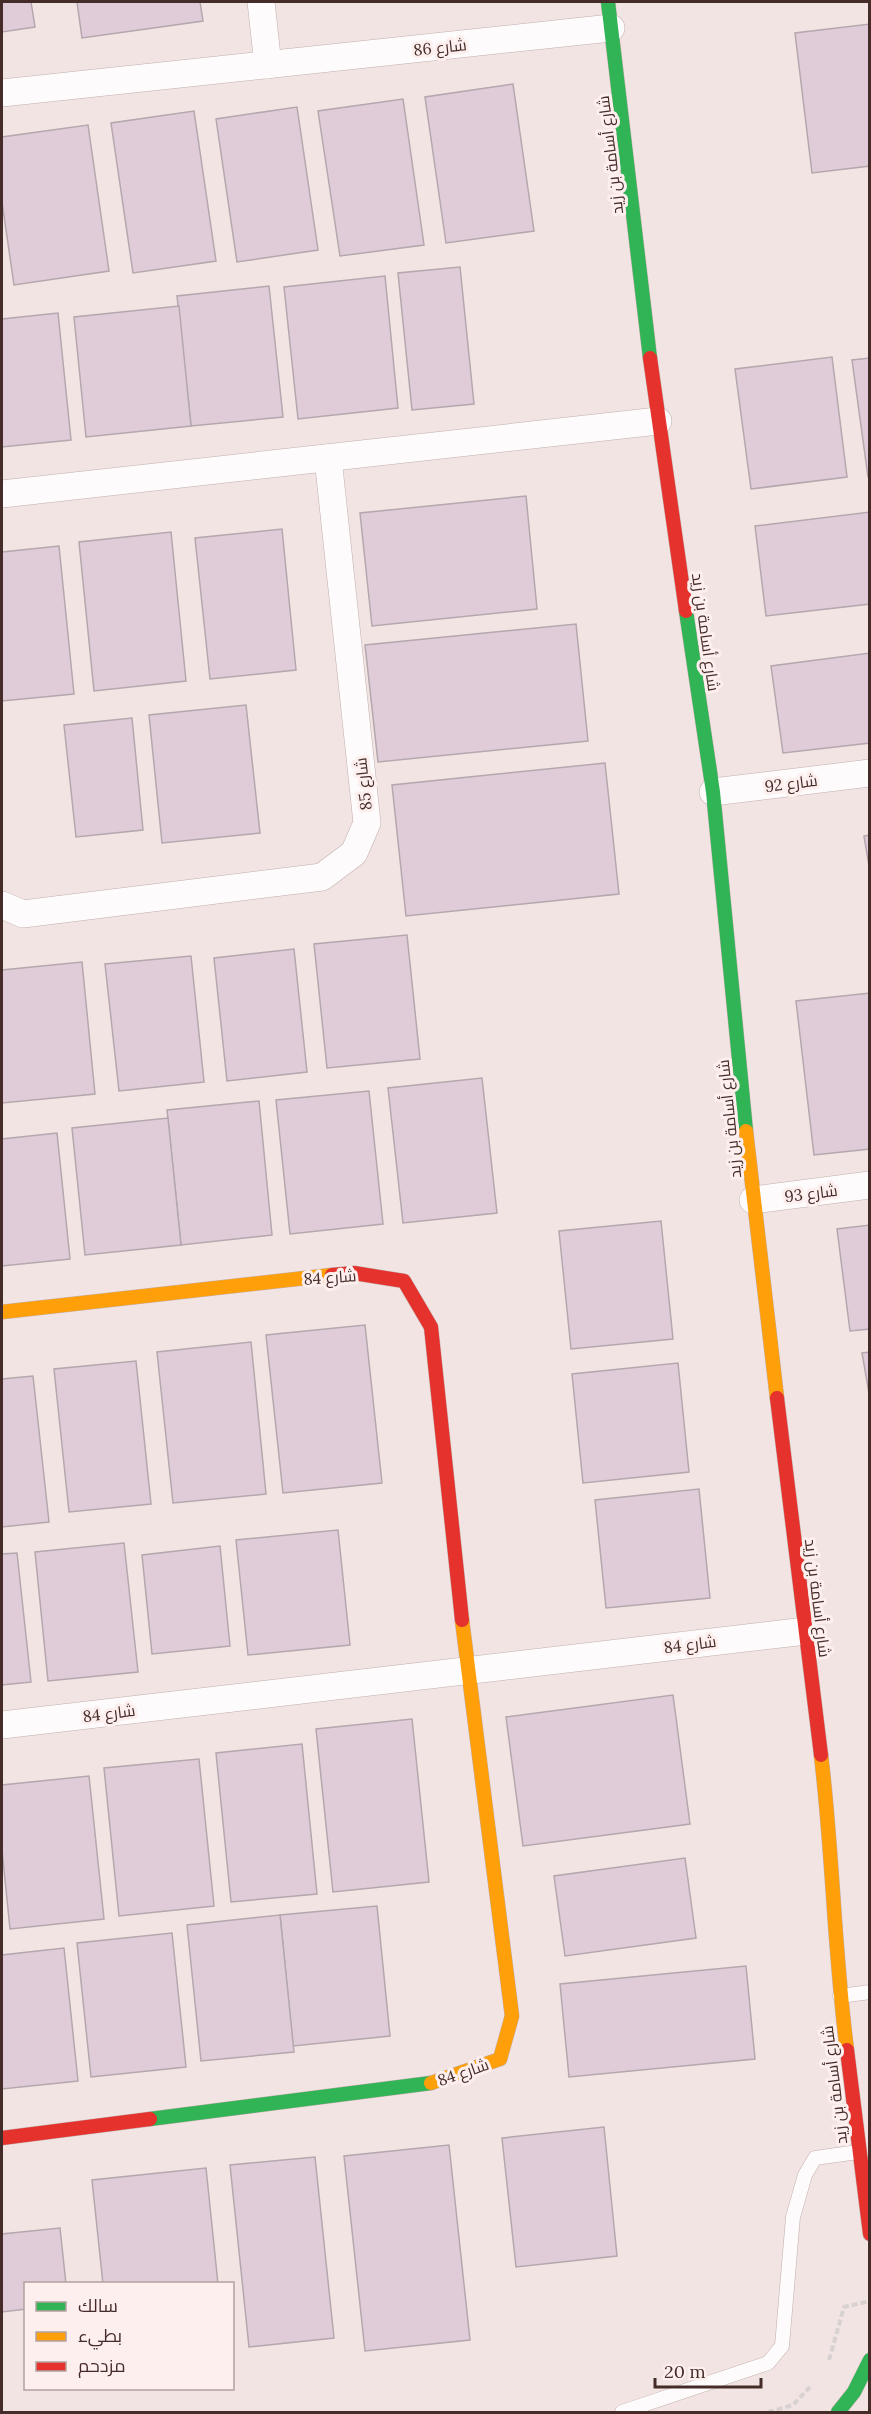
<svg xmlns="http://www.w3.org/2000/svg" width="871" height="2414" viewBox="0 0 871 2414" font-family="Lora,Cairo,serif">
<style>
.building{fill:#e0ccd9;stroke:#b4a7ad;stroke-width:1.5}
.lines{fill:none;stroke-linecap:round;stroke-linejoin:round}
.lane-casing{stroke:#c0afad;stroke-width:15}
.street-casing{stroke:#c0afad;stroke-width:28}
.fast-casing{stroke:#c0afad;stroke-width:15}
.slow-casing{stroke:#c0afad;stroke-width:15}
.jam-casing{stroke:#c0afad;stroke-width:15}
.path{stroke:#d7d1d1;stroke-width:4;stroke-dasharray:6 3;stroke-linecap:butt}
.lane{stroke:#fdfbfb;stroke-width:14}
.street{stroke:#fdfbfb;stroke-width:27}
.fast{stroke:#30b455;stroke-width:14}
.slow{stroke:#ff9f0a;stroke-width:14}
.jam{stroke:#e5322d;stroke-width:14}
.labels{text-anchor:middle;stroke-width:6;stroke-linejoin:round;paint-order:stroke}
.street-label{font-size:16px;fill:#452c29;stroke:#fdefed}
</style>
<rect width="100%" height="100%" fill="#f2e4e2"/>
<!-- building -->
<g class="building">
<polygon points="2,2 31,2 35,27 2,32"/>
<polygon points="77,2 200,2 203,21 82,38"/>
<polygon points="870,24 870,166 812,173 795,33"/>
<polygon points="513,84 534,231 446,243 425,97"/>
<polygon points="403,99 424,245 340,256 318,111"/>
<polygon points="297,107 318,250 237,262 216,119"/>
<polygon points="194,111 216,261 133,273 111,123"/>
<polygon points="88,125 109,271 14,285 2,202 2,137"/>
<polygon points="460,267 474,404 412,410 398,273"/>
<polygon points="385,276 398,408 298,419 284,287"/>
<polygon points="269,286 283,417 191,426 177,296"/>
<polygon points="179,306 191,426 86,437 74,317"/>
<polygon points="58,313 71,440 2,447 2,319"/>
<polygon points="832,357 847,477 751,489 735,369"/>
<polygon points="870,358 870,477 868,477 852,360"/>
<polygon points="526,496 537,609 372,626 360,513"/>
<polygon points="870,512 870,604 766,616 755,526"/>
<polygon points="282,529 296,670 210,679 195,538"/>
<polygon points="171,532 186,681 94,691 79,542"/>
<polygon points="59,546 74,694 2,701 2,552"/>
<polygon points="576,624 588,741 378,762 365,645"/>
<polygon points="870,653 870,743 783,753 771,666"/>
<polygon points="246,705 260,833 162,843 149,715"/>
<polygon points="132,718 143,830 76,837 64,725"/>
<polygon points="605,763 619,894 406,916 392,785"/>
<polygon points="870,835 870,872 864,836"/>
<polygon points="407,935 420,1059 327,1068 314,944"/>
<polygon points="294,949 307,1072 227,1081 214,958"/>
<polygon points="191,956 204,1082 119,1091 105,964"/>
<polygon points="82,962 95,1094 2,1103 2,970"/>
<polygon points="870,993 870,1149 814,1155 796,1001"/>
<polygon points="482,1078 497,1213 403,1223 388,1088"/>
<polygon points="369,1091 383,1224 290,1234 276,1100"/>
<polygon points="259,1101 272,1235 181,1245 167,1110"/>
<polygon points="168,1118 181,1245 85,1255 72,1128"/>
<polygon points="57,1133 70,1259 2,1266 2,1139"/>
<polygon points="661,1221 673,1339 571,1349 559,1231"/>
<polygon points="870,1225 870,1329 850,1331 837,1229"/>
<polygon points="365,1325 382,1483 283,1493 266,1335"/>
<polygon points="251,1342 266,1494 173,1503 157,1352"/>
<polygon points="870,1352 870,1399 862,1353"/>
<polygon points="136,1361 151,1504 69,1512 54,1369"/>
<polygon points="678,1363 689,1472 583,1483 572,1374"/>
<polygon points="33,1376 49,1522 2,1527 2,1379"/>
<polygon points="699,1489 710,1598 606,1608 595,1500"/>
<polygon points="338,1530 350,1645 248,1655 236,1540"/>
<polygon points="124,1543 138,1672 48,1681 35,1552"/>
<polygon points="220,1546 230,1646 152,1654 142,1555"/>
<polygon points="17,1553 31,1682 2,1685 2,1554"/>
<polygon points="673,1695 690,1824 523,1846 506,1717"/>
<polygon points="412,1719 429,1882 333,1892 316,1729"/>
<polygon points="302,1744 317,1894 231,1902 216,1753"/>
<polygon points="199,1759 214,1906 119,1916 104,1768"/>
<polygon points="89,1776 104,1919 10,1929 2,1850 2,1785"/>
<polygon points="685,1858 696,1938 565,1956 554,1876"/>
<polygon points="377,1906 390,2036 293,2046 280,1915"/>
<polygon points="280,1915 294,2052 201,2061 187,1925"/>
<polygon points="172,1933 186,2067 91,2077 77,1943"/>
<polygon points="64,1948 78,2081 2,2089 2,1955"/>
<polygon points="746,1966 755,2059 569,2077 560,1984"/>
<polygon points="604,2127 617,2256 516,2267 502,2138"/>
<polygon points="449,2145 470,2340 365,2351 344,2156"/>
<polygon points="315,2157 334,2338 249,2347 230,2165"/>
<polygon points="206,2168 218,2284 103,2284 92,2180"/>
<polygon points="60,2228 66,2284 26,2284 26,2309 2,2312 2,2234"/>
</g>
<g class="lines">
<!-- lane casing -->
<g class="lane-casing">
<g id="lane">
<polyline points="840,1996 870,1992"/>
<polyline points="622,2412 768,2363 782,2346 793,2217 805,2175 815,2158 858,2152"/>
</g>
</g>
<!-- street casing -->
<g class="street-casing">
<g id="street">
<polyline points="261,2 268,65"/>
<polyline points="2,93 611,28"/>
<polyline points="2,494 658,421"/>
<polyline points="713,792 870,773"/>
<polyline points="2,905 23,914 322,877 354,853 367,823 328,458"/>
<polyline points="753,1200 870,1185"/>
<polyline points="2,1725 806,1631"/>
</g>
</g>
<!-- fast casing -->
<g class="fast-casing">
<g id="fast">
<polyline points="608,2 650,358"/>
<polyline points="686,611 713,792 746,1131"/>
<polyline points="150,2119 431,2083"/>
<polyline points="838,2412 854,2392 870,2360"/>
</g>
</g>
<!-- slow casing -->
<g class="slow-casing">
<g id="slow">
<polyline points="746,1131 777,1398"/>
<polyline points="2,1312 332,1275"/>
<path d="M 821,1755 C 833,1854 834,1952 847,2050"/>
<polyline points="431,2083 500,2059 512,2016 462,1620"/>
</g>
</g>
<!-- jam casing -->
<g class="jam-casing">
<g id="jam">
<polyline points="650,358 686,611"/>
<polyline points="332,1275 354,1273 404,1281 431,1327 462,1620"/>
<polyline points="777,1398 821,1755"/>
<polyline points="847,2050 870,2234"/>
<polyline points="2,2138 150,2119"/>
</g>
</g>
<!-- path -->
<g class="path">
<polyline points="829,2360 844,2307 870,2301"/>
<polyline points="768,2412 793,2405 810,2387"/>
</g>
<!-- lane -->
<use href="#lane" class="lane"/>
<!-- street -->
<use href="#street" class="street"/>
<!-- fast -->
<use href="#fast" class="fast"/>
<!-- slow -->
<use href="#slow" class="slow"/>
<!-- jam -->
<use href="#jam" class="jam"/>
</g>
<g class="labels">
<!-- street labels -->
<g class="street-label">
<text transform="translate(440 47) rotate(-6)" y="6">شارع 86</text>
<text transform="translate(610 155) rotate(-97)" y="6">شارع أسامة بن زيد</text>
<text transform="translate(706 632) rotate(82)" y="6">شارع أسامة بن زيد</text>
<text transform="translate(791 783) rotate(-7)" y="6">شارع 92</text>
<text transform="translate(363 784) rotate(-96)" y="6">شارع 85</text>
<text transform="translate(729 1119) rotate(-96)" y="6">شارع أسامة بن زيد</text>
<text transform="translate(811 1193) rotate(-7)" y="6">شارع 93</text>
<text transform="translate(330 1277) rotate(-4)" y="6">شارع 84</text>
<text transform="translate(818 1598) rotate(83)" y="6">شارع أسامة بن زيد</text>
<text transform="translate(690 1644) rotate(-7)" y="6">شارع 84</text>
<text transform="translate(109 1713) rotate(-7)" y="6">شارع 84</text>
<text transform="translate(463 2072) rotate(-19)" y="6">شارع 84</text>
<text transform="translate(834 2085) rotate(-97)" y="6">شارع أسامة بن زيد</text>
</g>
</g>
<!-- border -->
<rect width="871" height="2414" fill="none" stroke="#452c29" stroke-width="6"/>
<!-- legend -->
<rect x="24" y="2282" width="210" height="108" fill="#fdefed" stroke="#b3a19f" stroke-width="1.5"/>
<rect x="36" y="2302" width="30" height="9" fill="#30b455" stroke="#b3a19f" stroke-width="1.5"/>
<text x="78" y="2312" font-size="18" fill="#452c29">سالك</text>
<rect x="36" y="2332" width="30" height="9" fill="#ff9f0a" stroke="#b3a19f" stroke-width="1.5"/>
<text x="78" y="2342" font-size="18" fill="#452c29">بطيء</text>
<rect x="36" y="2362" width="30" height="9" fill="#e5322d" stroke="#b3a19f" stroke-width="1.5"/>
<text x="78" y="2372" font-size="18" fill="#452c29">مزدحم</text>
<!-- scale -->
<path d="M655 2378v9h106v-9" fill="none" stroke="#452c29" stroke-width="3"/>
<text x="664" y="2378" font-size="18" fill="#452c29" stroke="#fdefed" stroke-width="4.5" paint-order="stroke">20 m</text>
</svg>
